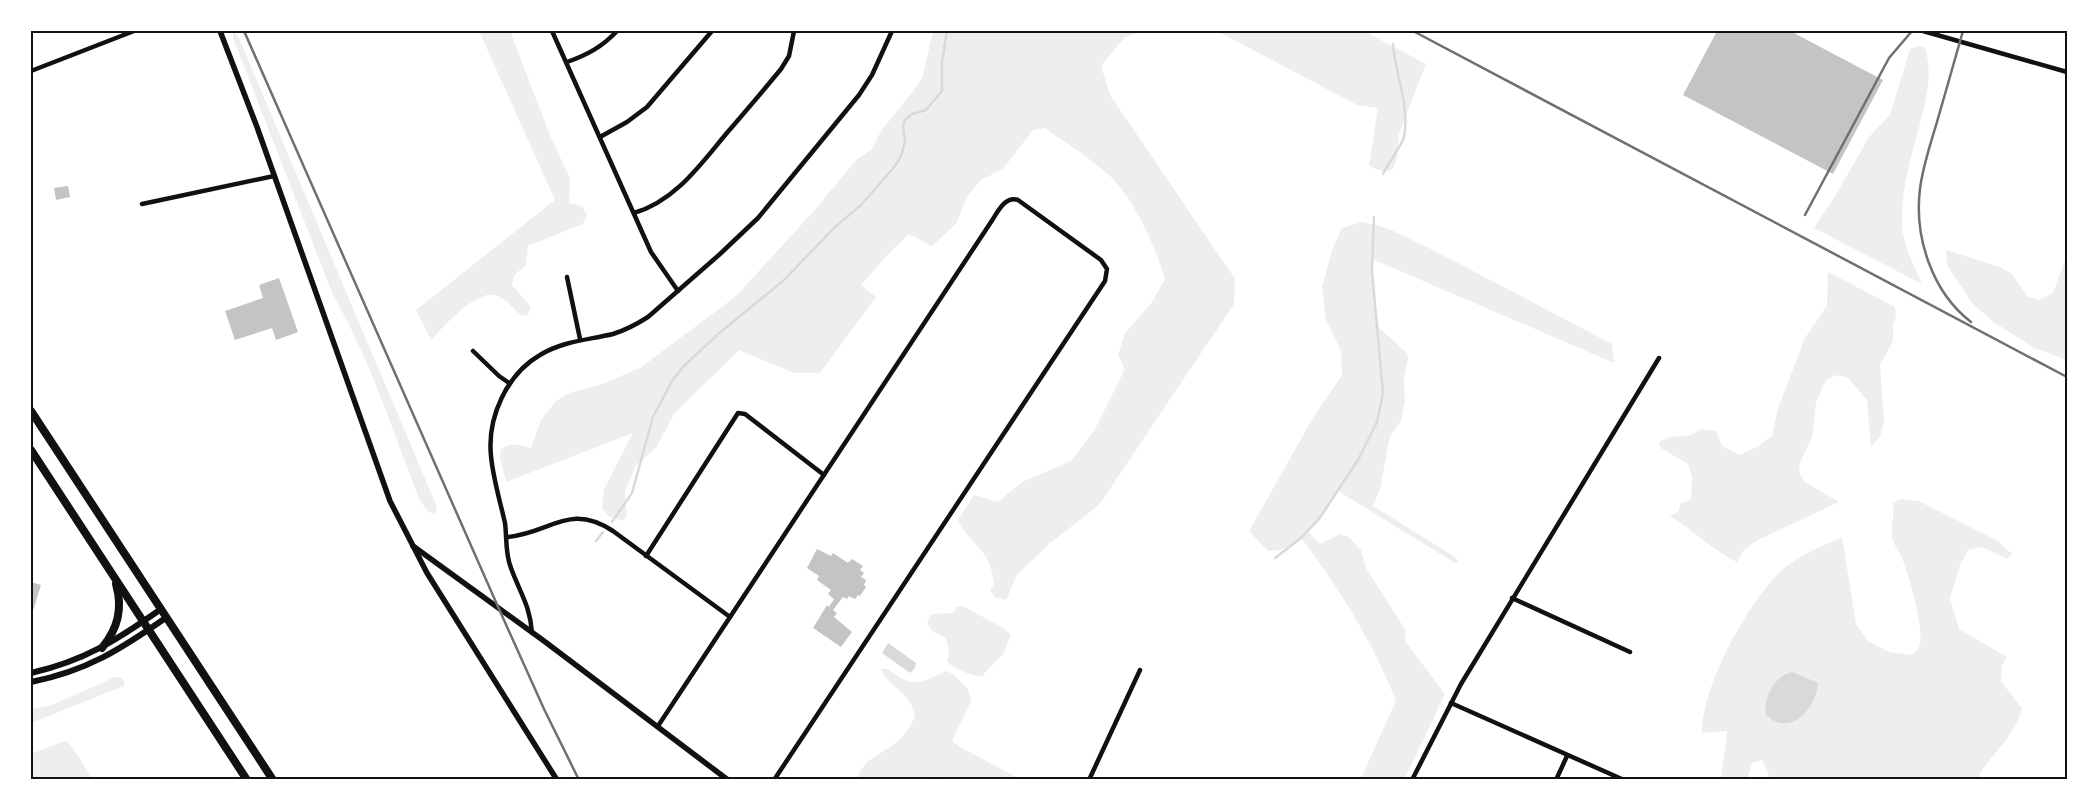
<svg xmlns="http://www.w3.org/2000/svg" width="2098" height="811" viewBox="0 0 2098 811" font-family="'Playfair Display',serif">
<style>
.green{fill:#eee}
.water{fill:#d9d9d9}
.lines{fill:none;stroke-linecap:round;stroke-linejoin:round}
.stream{stroke:#d9d9d9;stroke-width:2.5}
.building{fill:#c4c4c4}
.minor{stroke:#111;stroke-width:4.5}
.tertiary{stroke:#111;stroke-width:5.5}
.secondary{stroke:#111;stroke-width:6}
.trunk{stroke:#111;stroke-width:8}
.rail{stroke:#707070;stroke-width:2.5}
.neatline{fill:none;stroke:#111;stroke-width:2}
</style>
<rect width="100%" height="100%" fill="#fff"/>
<!-- green -->
<g class="green">
<path d="M 479,31 L 510,31 L 551,138 L 570,178 L 569,203 L 582,206 L 587,215 L 583,224 L 528,246 L 526,265 L 514,275 L 512,285 L 531,307 L 528,315 L 522,316 C 514,309 505,297 494,295 C 475,291 443,327 431,340 L 416,310 L 555,200 Z"/>
<path d="M 933,31 L 1143,31 L 1125,37 L 1101,66 L 1110,95 L 1235,279 L 1234,304 L 1099,505 L 1049,544 L 1017,575 L 1006,600 L 995,597 L 990,590 L 994,584 C 991,548 971,547 958,520 L 974,495 L 998,502 L 1022,482 L 1071,461 L 1094,431 L 1125,369 L 1118,355 L 1125,333 L 1152,302 L 1165,279 C 1155,246 1135,200 1110,176 C 1090,158 1066,143 1045,128 L 1033,130 L 1003,169 L 981,180 L 968,195 L 956,224 L 932,246 L 909,234 L 888,254 L 861,285 L 876,297 L 820,373 L 794,373 L 739,350 L 674,414 L 656,448 L 636,465 L 625,492 L 627,515 L 623,521 L 608,516 L 602,508 L 604,489 L 633,433 L 506,482 L 500,457 L 501,449 C 511,442 520,445 531,448 L 541,420 L 556,401 L 569,393 L 602,384 L 640,368 L 735,297 L 813,212 L 856,160 L 872,149 L 881,131 L 914,90 L 923,76 Z"/>
<path d="M 1217,31 L 1364,31 L 1426,64 L 1399,134 L 1397,158 L 1393,169 C 1383,172 1377,171 1369,165 L 1378,108 L 1357,105 Z"/>
<path d="M 233,32 L 238,36 L 437,507 L 435,514 L 427,511 L 419,498 C 392,429 370,359 333,295 L 233,38 Z"/>
<path d="M 1919,46 L 1925,48 C 1935,82 1922,114 1914,146 C 1907,172 1901,199 1902,225 C 1903,245 1914,266 1922,284 L 1814,228 L 1837,193 L 1869,137 L 1890,115 L 1910,49 Z"/>
<path d="M 1362,222 L 1387,228 L 1433,250 L 1612,344 L 1614,363 L 1372,259 L 1376,325 L 1407,353 L 1408,358 L 1404,379 L 1405,401 L 1401,421 L 1390,436 L 1380,489 L 1373,506 L 1455,557 L 1459,562 L 1455,563 L 1338,491 L 1319,519 L 1308,531 L 1320,544 L 1340,534 L 1349,537 L 1361,550 L 1366,568 L 1406,631 L 1405,641 L 1445,694 L 1404,780 L 1360,780 L 1396,701 C 1374,644 1338,586 1301,538 C 1290,546 1282,552 1268,551 L 1249,531 L 1314,416 L 1342,375 L 1341,351 L 1326,320 L 1322,287 L 1332,250 L 1342,228 Z"/>
<polygon points="1946,250 2000,267 2012,274 2028,297 2039,300 2053,293 2067,255 2067,360 2034,348 1992,321 1972,303 1947,265"/>
<path d="M 1828,272 L 1895,307 L 1896,316 L 1893,325 L 1893,341 L 1880,365 L 1884,421 L 1880,437 L 1871,447 L 1867,400 L 1848,378 L 1837,375 L 1826,380 L 1816,402 L 1812,437 L 1799,465 L 1800,474 L 1805,482 L 1839,502 L 1758,540 L 1744,550 L 1737,562 C 1712,550 1693,530 1670,516 L 1678,512 L 1681,503 L 1691,500 L 1692,477 L 1688,464 L 1661,448 L 1659,442 L 1670,437 L 1691,435 L 1701,429 L 1716,431 L 1722,446 L 1739,455 L 1757,447 L 1772,436 L 1778,408 L 1805,338 L 1827,306 Z"/>
<path d="M 1900,499 L 1919,501 L 1998,541 L 2012,554 L 2007,559 L 1982,547 L 1968,550 L 1960,565 L 1950,598 L 1959,629 L 2007,657 L 2002,666 L 2001,681 L 2022,709 C 2018,722 2011,734 2003,744 C 1993,756 1983,766 1977,780 L 1820,780 L 1814,777 L 1812,780 L 1771,780 L 1762,760 L 1752,763 L 1747,780 L 1721,780 L 1727,731 L 1702,733 C 1702,686 1746,606 1779,573 C 1797,556 1820,547 1842,537 L 1856,624 L 1868,641 L 1889,652 L 1911,655 C 1913,653 1918,650 1919,647 C 1926,634 1908,572 1902,558 C 1900,552 1895,547 1893,541 C 1889,529 1896,511 1892,503 Z"/>
<path d="M 963,606 L 1005,629 L 1011,635 L 1003,654 L 982,676 C 969,676 958,669 947,662 L 949,652 L 946,638 L 932,631 L 927,622 L 932,614 L 953,613 L 957,607 Z"/>
<path d="M 881,669 L 888,669 C 913,689 919,684 946,671 L 953,674 L 968,689 L 971,701 L 952,741 L 960,747 L 1022,780 L 943,780 L 935,776 L 932,780 L 857,780 C 862,759 882,754 897,742 C 905,735 911,726 915,716 C 913,710 911,701 906,697 C 897,687 886,683 881,669 Z"/>
<polygon points="115,677 120,677 125,682 124,686 31,723 31,709 52,705"/>
<polygon points="64,741 68,742 79,757 92,780 31,780 31,754"/>
</g>
<!-- water -->
<g class="water">
<polygon points="888,643 916,663 915,668 910,673 882,653"/>
<path d="M 1792,672 L 1818,683 C 1816,709 1790,738 1766,715 C 1763,698 1774,676 1792,672 Z"/>
</g>
<g class="lines">
<!-- stream -->
<g class="stream">
<path d="M 1383,174 C 1387,165 1402,145 1404,137 C 1410,104 1395,75 1393,44"/>
<polyline points="612,522 632,493 653,417 672,381 683,367 717,335 784,280 835,227 861,205 895,166 901,156 905,142 903,126 905,120 912,114 926,110 942,91 942,62 947,31"/>
<polyline points="596,541 603,532"/>
<polyline points="1275,558 1301,538 1319,519 1358,460 1377,422 1383,393 1372,271 1374,217"/>
</g>
</g>
<!-- building -->
<g class="building">
<polygon points="1717,31 1790,31 1883,80 1833,174 1683,95"/>
<polygon points="68,186 70,197 56,200 54,188"/>
<polygon points="279,278 298,332 276,340 272,328 235,340 225,311 263,298 259,285"/>
<polygon points="817,549 831,556 833,553 848,563 852,559 863,566 860,570 864,573 861,577 866,580 864,585 866,587 860,596 858,595 855,599 849,596 847,599 843,597 833,610 837,613 834,617 852,632 841,647 813,628 827,605 829,607 834,599 828,594 831,590 817,580 819,576 807,568"/>
<polygon points="31,582 41,585 32,614 31,614"/>
</g>
<g class="lines">
<!-- minor -->
<g class="minor">
<polyline points="552,31 651,252 678,291"/>
<polyline points="1923,31 2067,72"/>
<path d="M 567,62 C 587,55 602,47 617,31"/>
<polyline points="31,71 134,31"/>
<polyline points="600,137 627,122 647,107 712,31"/>
<polyline points="142,204 274,176"/>
<path d="M 634,213 C 675,201 700,165 726,134 C 745,112 763,91 781,69 L 789,56 L 794,31"/>
<polyline points="567,277 580,339"/>
<polyline points="473,351 499,376 509,383"/>
<path d="M 507,537 C 551,533 569,502 613,531 L 730,617"/>
<polyline points="646,556 738,413 745,414 824,475"/>
<polyline points="1512,598 1630,652"/>
<path d="M 532,633 C 530,605 520,593 511,568 C 505,554 507,538 505,523 C 500,501 493,478 491,456 C 487,417 507,374 540,355 C 563,341 588,340 613,334 C 626,330 637,324 648,317 L 720,254 L 758,218 L 859,95 L 872,75 L 892,31"/>
<polyline points="1451,703 1624,780"/>
<path d="M 658,726 L 991,222 C 997,213 1005,195 1018,200 L 1101,260 L 1107,269 L 1105,281 L 774,780"/>
<polyline points="1089,780 1140,670"/>
<polyline points="1412,780 1461,684 1659,358"/>
<polyline points="1556,780 1567,756"/>
</g>
<!-- tertiary -->
<g class="tertiary">
<polyline points="220,31 257,127 390,501 427,573 557,780"/>
<polyline points="413,546 544,641 728,780"/>
</g>
<!-- secondary -->
<g class="secondary">
<path d="M 31,673 C 84,661 117,640 161,609"/>
<path d="M 31,682 C 87,671 121,649 167,617"/>
</g>
<!-- trunk -->
<g class="trunk">
<polyline points="31,411 273,780"/>
<polyline points="31,450 247,780"/>
<path d="M 102,648 C 118,628 123,609 116,584"/>
</g>
<!-- rail -->
<g class="rail">
<polyline points="244,31 499,609 544,709 579,780"/>
<polyline points="1413,31 2067,377"/>
<path d="M 1963,31 C 1955,59 1947,87 1939,115 C 1932,140 1923,164 1920,189 C 1914,237 1932,292 1971,322"/>
<polyline points="1805,215 1889,58 1912,31"/>
</g>
</g>
<!-- border -->
<rect width="2098" height="811" fill="none" stroke="#ffffff" stroke-width="65"/>
<rect x="32" y="32" width="2034" height="746" class="neatline"/>
</svg>
